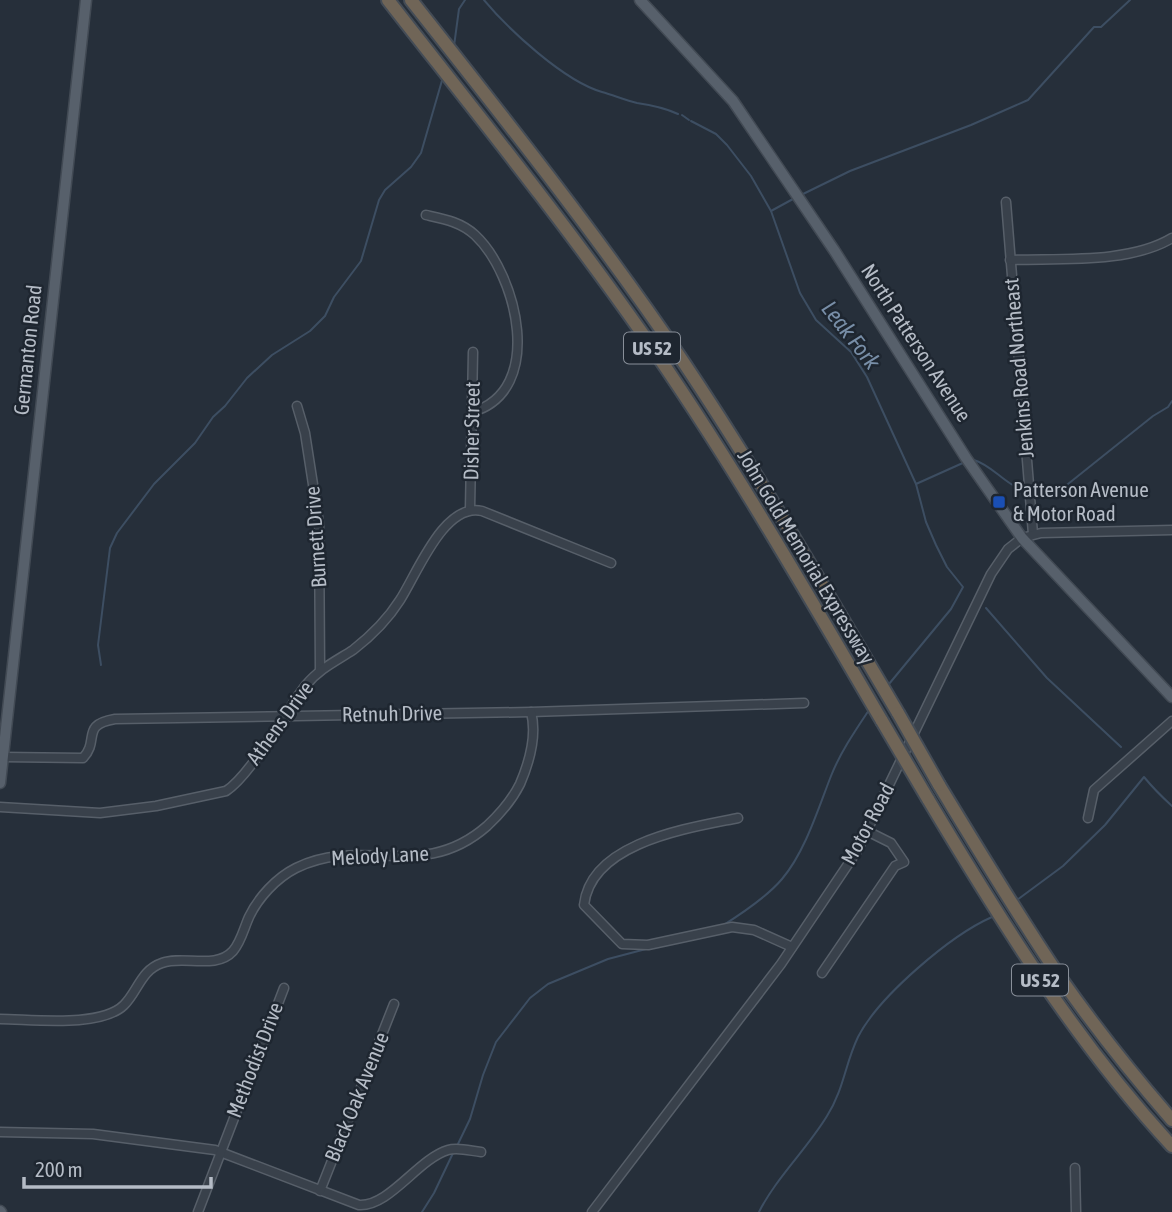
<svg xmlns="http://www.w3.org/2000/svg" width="1172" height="1212" viewBox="0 0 1172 1212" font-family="'Asap Condensed',sans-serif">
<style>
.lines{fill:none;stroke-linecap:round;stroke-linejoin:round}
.stream{stroke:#3d4e62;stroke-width:2}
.minor-casing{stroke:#575f69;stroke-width:11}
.major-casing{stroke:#424a54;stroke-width:13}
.highway-casing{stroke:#444c56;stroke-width:16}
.minor{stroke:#39414b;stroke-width:8}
.major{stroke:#57606b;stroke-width:10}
.highway{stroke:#706557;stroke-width:12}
.highway-bridge-casing{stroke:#444c56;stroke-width:16;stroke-linecap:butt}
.highway-bridge{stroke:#706557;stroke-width:12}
.transit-dot{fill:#1a4fb4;stroke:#1e2630;stroke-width:2.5}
.labels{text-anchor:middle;stroke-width:5;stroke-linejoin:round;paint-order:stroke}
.shield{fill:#1e2630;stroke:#888f99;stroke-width:2}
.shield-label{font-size:19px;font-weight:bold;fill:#b5bcc6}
.street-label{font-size:21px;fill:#b5bcc6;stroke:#1e2630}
.poi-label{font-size:21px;fill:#b5bcc6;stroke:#1e2630;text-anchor:start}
.water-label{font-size:23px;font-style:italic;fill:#788ea7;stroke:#1e2630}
</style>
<rect width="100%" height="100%" fill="#262f3a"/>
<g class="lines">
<!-- stream -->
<g class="stream">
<path d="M 484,0 C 509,30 564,81 602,92 C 613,95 625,100 637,103 C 651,105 665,108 678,114"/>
<polyline points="454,46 459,9 465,0"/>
<polyline points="682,115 689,120"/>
<polyline points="691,121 716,134 727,145 751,176 771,211 800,293 816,320 851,352 867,377 916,484 926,522 936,545 947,567 963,587 951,609 889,684"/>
<polyline points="801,195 850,171 971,125 1028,100 1094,27 1101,27 1130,0"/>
<polyline points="771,211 793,199"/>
<path d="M 974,460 C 994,466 1005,486 1026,490"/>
<polyline points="916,484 965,462"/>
<polyline points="1031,491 1056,492 1063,488 1153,416 1168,407 1172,401"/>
<polyline points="986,608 1047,678 1121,747"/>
<polyline points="101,665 98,645 110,548 117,533 154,484 195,443 213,417 225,406 247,378 272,355 310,331 325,316 334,297 361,261 379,200 385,190 411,167 421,153 443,77"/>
<path d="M 1017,900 L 1063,866 L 1105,825 L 1144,777 C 1153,788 1161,796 1172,806"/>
<path d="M 722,926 C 741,914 767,897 782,879 C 805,852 818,809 831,776 C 840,753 855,731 869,710"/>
<polyline points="457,1146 470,1119 483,1075 496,1042 530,998 548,984 608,959 646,949"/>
<polyline points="422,1212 434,1193 454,1151"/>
<path d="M 759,1212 C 776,1178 807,1149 827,1116 C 844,1089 845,1064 858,1037 C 879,996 951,935 992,917"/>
</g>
<!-- minor casing -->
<g class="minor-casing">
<g id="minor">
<polyline points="1006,202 1033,534"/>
<path d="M 426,215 C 444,219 461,222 475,235 C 517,274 546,391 472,412"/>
<path d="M 1010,260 C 1059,258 1129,264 1172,238"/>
<polyline points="297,406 305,433 319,523 320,670"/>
<polyline points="470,509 473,352"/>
<path d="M 3,757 L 83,758 C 100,740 80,725 115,719 L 531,712 L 804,703"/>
<path d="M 0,807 L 100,813 L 156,806 L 226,791 C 251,775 285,712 306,685 C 319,669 336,661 353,650 C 371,636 388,619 400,600 C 417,574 444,502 482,511 L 611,563"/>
<path d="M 738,818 C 689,828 591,842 584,905 L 622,944 L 648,945 L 732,927 L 754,930 L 792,947"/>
<polyline points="1088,818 1094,790 1172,721"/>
<polyline points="822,973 895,866 904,862 891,843 867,831"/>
<path d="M 0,1019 C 31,1019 101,1028 124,1005 C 138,991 141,970 162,963 C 183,955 216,970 233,951 C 241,942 244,928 249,917 C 258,898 276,878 296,868 C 363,835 422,883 487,826 C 500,814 512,800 520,784 C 529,763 537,735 531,712"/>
<path d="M 0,1132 L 93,1134 L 215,1150 L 359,1205 C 389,1207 418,1159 448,1150 C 458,1147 471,1151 481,1152"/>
<polyline points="1075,1168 1076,1212"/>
<polyline points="320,1191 394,1004"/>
<polyline points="198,1212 284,988"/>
<polyline points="592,1212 781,964 857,851 991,574 1008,549 1022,538 1041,533 1172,530"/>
</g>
</g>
<!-- major casing -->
<g class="major-casing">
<g id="major">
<polyline points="640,0 733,101 834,250 966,458 1022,538 1172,697"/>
<polyline points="0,783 86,0"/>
<polyline points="0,1211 1,1212"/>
</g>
</g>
<!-- highway casing -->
<g class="highway-casing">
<g id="highway">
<path d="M 388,0 C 474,110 562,219 642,333 C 729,457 805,590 882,721"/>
<path d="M 411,0 C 504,118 598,236 682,360 C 759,475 828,595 898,713"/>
<path d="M 939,785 C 978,849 1017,914 1059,976 C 1094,1026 1132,1074 1172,1120"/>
<path d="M 928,799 C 1001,921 1075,1041 1172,1146"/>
</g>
</g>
<!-- minor -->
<use href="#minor" class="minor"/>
<!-- major -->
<use href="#major" class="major"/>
<!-- highway -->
<use href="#highway" class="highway"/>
<!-- highway-bridge casing -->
<g class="highway-bridge-casing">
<g id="highway-bridge">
<polyline points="898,713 939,785"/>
<polyline points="882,721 928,799"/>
</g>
</g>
<!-- highway-bridge -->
<use href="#highway-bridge" class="highway-bridge"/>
</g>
<!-- markers -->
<rect class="transit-dot" x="992" y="495" width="14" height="14" rx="3.5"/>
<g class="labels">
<!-- shield labels -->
<g class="shield">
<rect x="624" y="332.5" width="56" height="31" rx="5"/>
<rect x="1012" y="964.5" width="56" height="31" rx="5"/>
</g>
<g class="shield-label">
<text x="652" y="355">US 52</text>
<text x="1040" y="987">US 52</text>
</g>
<!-- street labels -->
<g class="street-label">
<text transform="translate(916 343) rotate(57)" y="7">North Patterson Avenue</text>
<text transform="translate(28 350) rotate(-84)" y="7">Germanton Road</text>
<text transform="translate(1019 368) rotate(-95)" y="7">Jenkins Road Northeast</text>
<text transform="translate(472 431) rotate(-89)" y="7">Disher Street</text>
<text transform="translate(316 537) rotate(-94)" y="7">Burnett Drive</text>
<text transform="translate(806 557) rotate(59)" y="7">John Gold Memorial Expressway</text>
<text transform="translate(392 714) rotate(-1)" y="7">Retnuh Drive</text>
<text transform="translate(280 723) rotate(-54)" y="7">Athens Drive</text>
<text transform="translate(868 824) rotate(-62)" y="7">Motor Road</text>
<text transform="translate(380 856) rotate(-3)" y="7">Melody Lane</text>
<text transform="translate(255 1060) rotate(-69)" y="7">Methodist Drive</text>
<text transform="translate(357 1097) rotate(-68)" y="7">Black Oak Avenue</text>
</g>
<!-- poi labels -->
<g class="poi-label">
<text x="1013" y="497">Patterson Avenue<tspan x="1013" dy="24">&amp; Motor Road</tspan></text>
</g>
<!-- water labels -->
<g class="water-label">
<text transform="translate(851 335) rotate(52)" y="8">Leak Fork</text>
</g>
</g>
<!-- scale -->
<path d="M24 1177v10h187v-10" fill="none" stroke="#b5bcc6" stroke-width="3.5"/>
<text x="35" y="1177" font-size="21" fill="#b5bcc6" stroke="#1e2630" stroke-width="5" paint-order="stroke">200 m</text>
</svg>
